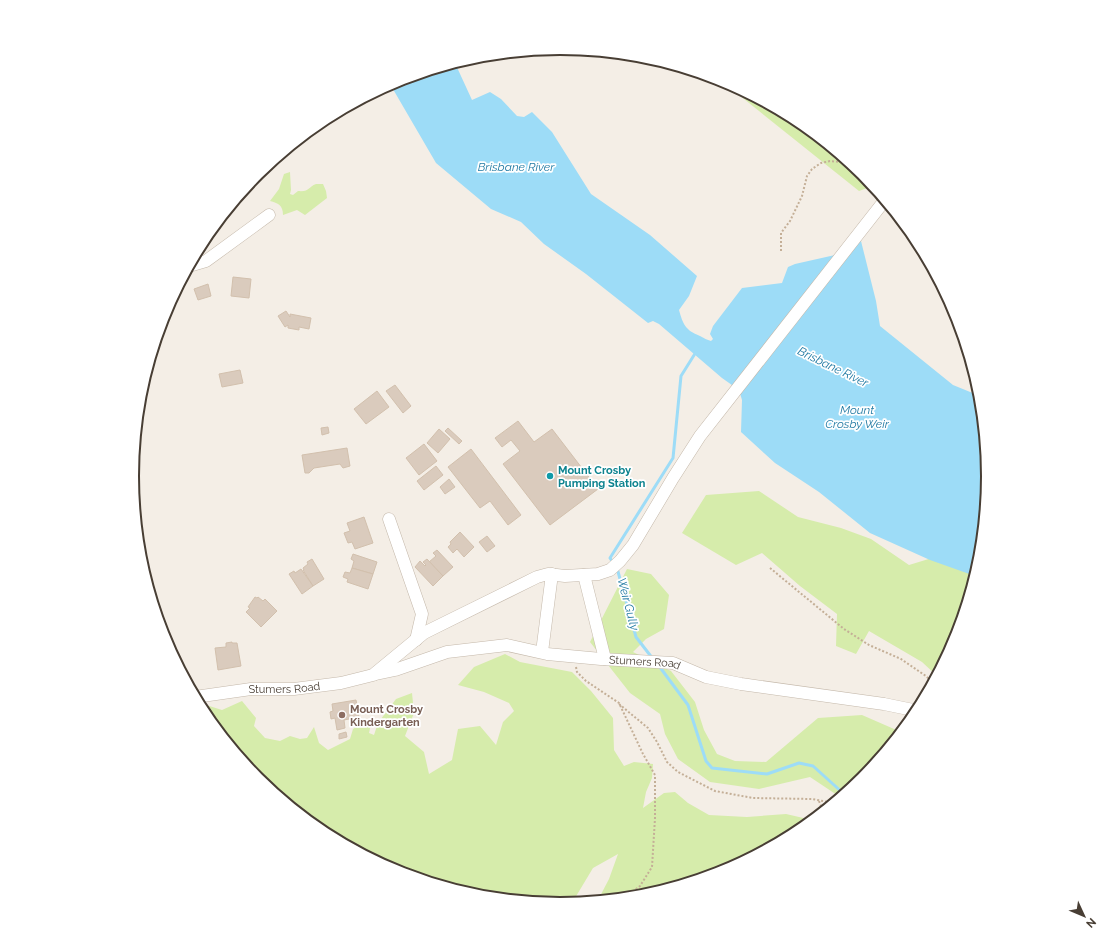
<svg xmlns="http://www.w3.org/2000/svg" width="1120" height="952" viewBox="0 0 1120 952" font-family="Raleway,sans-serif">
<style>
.green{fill:#d6ecab}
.water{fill:#9ddcf7}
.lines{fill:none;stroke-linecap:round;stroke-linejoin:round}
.stream{stroke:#9ddcf7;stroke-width:3}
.building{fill:#dacbbd;stroke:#d2c0ad}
.minor-casing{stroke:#c4b8aa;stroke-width:13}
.path{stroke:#c4af97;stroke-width:2;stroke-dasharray:2 2;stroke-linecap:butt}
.minor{stroke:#fff;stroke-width:12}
.culture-dot{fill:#0f9aa8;stroke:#fff;stroke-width:1.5}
.education-dot{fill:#8d6e63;stroke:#fff;stroke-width:1.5}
.labels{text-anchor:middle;stroke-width:3.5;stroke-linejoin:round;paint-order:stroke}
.culture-label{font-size:11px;font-weight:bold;fill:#0d838f;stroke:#fff;text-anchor:start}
.street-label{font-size:11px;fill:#483e34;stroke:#fff}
.education-label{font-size:11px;font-weight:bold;fill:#785e54;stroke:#fff;text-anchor:start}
.water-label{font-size:12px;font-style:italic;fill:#217aa3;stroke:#fff}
.rim{fill:none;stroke:#483e34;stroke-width:2}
</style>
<rect width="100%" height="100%" fill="#f4eee6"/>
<!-- green -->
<g class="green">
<polygon points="719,79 798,120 863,174 873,186 859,191"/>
<path d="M 290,172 L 291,190 L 290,194 L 293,195 L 298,191 C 310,192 308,187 316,184 C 318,184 321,184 323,184 L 326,191 L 327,198 L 305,215 L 297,210 L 283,215 C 283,205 278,203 270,201 L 279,189 L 284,174 Z"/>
<polygon points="759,491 798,517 841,528 871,539 909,565 945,554 979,563 955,640 936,675 922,662 869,631 856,654 836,646 837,614 800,586 762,553 736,565 682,533 706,495"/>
<polygon points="627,569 651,574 669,595 664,629 646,639 633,652 671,671 695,702 704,730 717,754 735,761 766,762 818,718 862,715 901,732 862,779 840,797 810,777 759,789 710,782 678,759 665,734 660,714 630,693 590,642"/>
<polygon points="505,654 520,662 572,672 591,691 613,718 614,750 624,766 634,762 653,764 652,778 646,792 643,808 664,793 675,792 688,803 709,815 747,817 786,814 812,820 798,832 724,872 643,896 598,900 609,879 618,854 593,868 572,903 560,904 476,896 396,871 322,832 257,778 204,714 199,704 203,704 222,710 242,701 256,718 254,726 265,738 280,741 290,736 300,739 307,738 314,727 319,743 328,750 350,739 353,729 364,722 371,724 369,733 374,735 378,723 396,699 412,693 414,713 405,736 424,752 429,774 452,760 458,729 480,726 496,745 503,722 514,711 509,703 484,692 458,685 474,667"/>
</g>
<!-- water -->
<path class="water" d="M 455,63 L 472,100 L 490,92 L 501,99 L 517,116 L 524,117 L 532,112 L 552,132 L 591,194 L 650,235 L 697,276 L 689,296 L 679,310 C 683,324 685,330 700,336 C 704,338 707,340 711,341 L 713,339 L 710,334 L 713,326 L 742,288 L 782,283 L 788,267 L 795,264 L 835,255 L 856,240 L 861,241 L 876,301 L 880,326 L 953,385 L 980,396 L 988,476 L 980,560 L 975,576 L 930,560 L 870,533 L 819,492 L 775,463 L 741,432 L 742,400 L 739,390 L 722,378 L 659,324 L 653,321 L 648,323 L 586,274 L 544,244 L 521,222 L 491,209 L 436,163 L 390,84 L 396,80 Z"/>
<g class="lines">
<!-- stream -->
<g class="stream">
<polyline points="614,564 610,558 673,458 681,376 696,352"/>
<polyline points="617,568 636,637 653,659"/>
<polyline points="659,666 688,705 706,761 712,768 767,774 799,763 813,766 844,794"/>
</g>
</g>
<!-- building -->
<g class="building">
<polygon points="233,277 251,279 249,298 231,296"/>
<polygon points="208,284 211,296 198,300 194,289"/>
<polygon points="286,311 290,317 290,314 311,318 309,329 299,327 299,330 288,328 288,325 285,327 278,316"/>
<polygon points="240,370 243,383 222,387 219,374"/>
<polygon points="395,385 411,406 403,413 386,391"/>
<polygon points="377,391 389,407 366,424 354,409"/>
<polygon points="518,421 534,442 552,429 598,489 550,525 503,464 520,451 511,440 502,447 495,438"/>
<polygon points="328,427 329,433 322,435 321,428"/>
<polygon points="448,428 462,441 459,444 445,431"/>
<polygon points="439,429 450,439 438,453 427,443"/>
<polygon points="424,444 437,461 419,475 406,458"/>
<polygon points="347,448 350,466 343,468 340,464 314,468 309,473 305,473 302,455"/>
<polygon points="471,449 521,515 508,525 490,501 480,508 448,467"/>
<polygon points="436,466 443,475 424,490 417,481"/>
<polygon points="449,479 455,487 445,494 440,487"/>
<polygon points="364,517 373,543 355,549 352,542 348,543 344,533 350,531 347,523"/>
<polygon points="460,532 474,547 464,557 457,549 453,553 448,547 451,544 450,542"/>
<polygon points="487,536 495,546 487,552 479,542"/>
<polygon points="437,550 453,567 443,576 429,562 436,556 433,553"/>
<polygon points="353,554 377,562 373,574 352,568 354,561 351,559"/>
<polygon points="312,559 324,579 313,586 303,570 304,570 303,568 308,564 307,562"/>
<polygon points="427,559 443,576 433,586 415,567 420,561 425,566 426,565 423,562"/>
<polygon points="352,568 373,574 368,589 347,582 348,579 343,577 345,572 350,573"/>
<polygon points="301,569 313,586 302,594 289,574 294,571 295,573"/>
<polygon points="255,597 257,598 258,597 263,601 265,599 277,611 261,627 246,612 250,608 248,607"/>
<polygon points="232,642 232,643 237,643 241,666 218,670 215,648 226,647 226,643"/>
<polygon points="180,668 185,668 186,676 184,676"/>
<polygon points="356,700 359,717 344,720 345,728 337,730 335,718 331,719 330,712 333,711 332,704"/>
<polygon points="346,732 347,737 339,739 339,734"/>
</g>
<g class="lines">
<!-- minor casing -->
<g class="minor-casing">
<g id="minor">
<polyline points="189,266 206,261 269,215"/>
<polyline points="389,519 422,614 416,640"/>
<polyline points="584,575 605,659"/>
<polyline points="542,652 552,574"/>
<path id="s1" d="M 376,674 L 395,670 L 447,652 L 507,645 L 547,654 L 601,659 L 673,663 L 706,677 L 741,684 L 884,704 L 918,711"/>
<path id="s2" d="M 195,697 L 251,689 L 294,689 L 341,683 L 373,675 L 424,633 L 537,577 L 548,574 L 565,576 L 598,574 L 610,570 L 620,561 L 633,545 L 673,478 L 700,436 L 885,200"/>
</g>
</g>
<!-- path -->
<g class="path">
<polyline points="781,251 781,233 790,221 802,196 807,176 812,169 821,163 830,161 850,163"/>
<polyline points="770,568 844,629 869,645 901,659 926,676 933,683"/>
<polyline points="576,667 577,672 586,681 619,703 643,754 655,775 655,818 652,867 640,886 625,898"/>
<polyline points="619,704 648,728 657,742 667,762 678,772 715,791 753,798 812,799 833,803"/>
<polyline points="819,801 823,811"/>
</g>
<!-- minor -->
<use href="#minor" class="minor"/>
</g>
<!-- markers -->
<circle class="culture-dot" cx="550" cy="476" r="4"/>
<circle class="education-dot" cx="342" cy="715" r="4"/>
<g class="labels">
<!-- culture labels -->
<g class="culture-label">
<text x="558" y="474">Mount Crosby<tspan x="558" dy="13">Pumping Station</tspan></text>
</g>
<!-- street labels -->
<g class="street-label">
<text dy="4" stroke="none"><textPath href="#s1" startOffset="274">Stumers Road</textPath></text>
<text dy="4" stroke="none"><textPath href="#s2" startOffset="90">Stumers Road</textPath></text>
</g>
<!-- education labels -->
<g class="education-label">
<text x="350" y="713">Mount Crosby<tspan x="350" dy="13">Kindergarten</tspan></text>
</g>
<!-- water labels -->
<g class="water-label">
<text x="516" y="171">Brisbane River</text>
<text transform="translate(833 367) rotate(26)" y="4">Brisbane River</text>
<text x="857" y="414">Mount<tspan x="857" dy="14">Crosby Weir</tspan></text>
<text transform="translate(628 604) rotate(75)" y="4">Weir Gully</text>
</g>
</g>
<!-- crop -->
<path d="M0 0H1120V952H0ZM139 476a421 421 0 1 1 842 0a421 421 0 1 1-842 0Z" fill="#fff" fill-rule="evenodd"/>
<path class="rim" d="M139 476a421 421 0 1 1 842 0a421 421 0 1 1-842 0Z"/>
<!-- north arrow -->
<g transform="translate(1084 916) rotate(134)" stroke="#ffffff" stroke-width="3" paint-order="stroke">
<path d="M0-3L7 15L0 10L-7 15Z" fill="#483e34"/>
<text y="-6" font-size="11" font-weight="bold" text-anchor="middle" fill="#483e34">N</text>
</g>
</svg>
